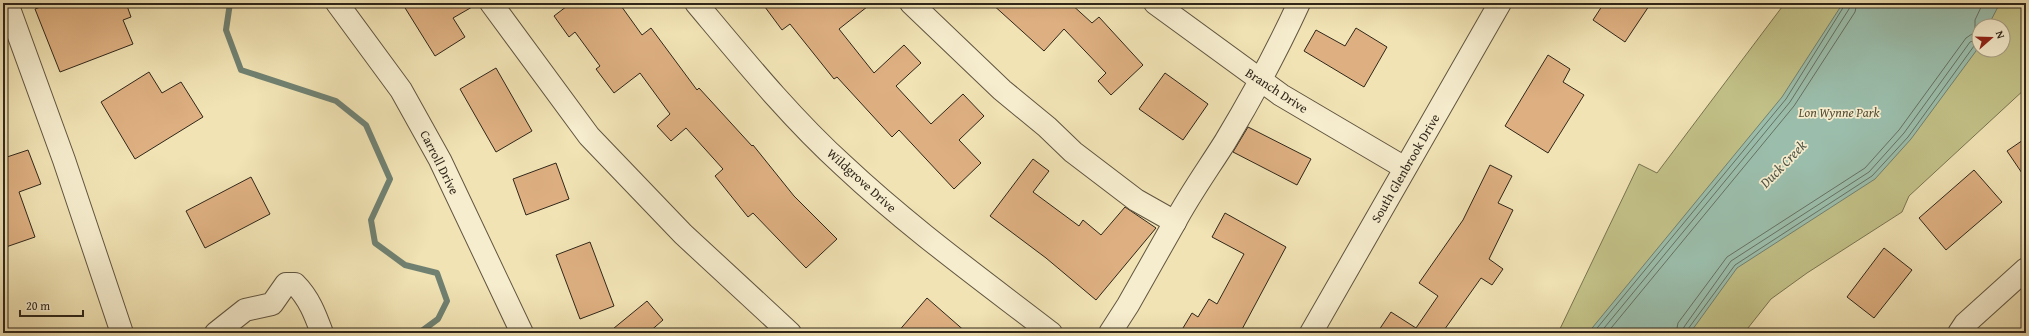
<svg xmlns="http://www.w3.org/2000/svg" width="2029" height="336" viewBox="0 0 2029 336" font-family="'Gentium Book Plus',serif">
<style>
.green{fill:#c2c187;stroke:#787450;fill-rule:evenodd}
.water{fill:#9bbeac;stroke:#708172}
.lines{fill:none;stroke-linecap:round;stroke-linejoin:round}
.shore{stroke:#657263;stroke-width:1}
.stream{stroke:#708172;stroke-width:6}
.building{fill:#deb081;stroke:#2f261a}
.minor-casing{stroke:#605540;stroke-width:24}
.minor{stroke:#f6edce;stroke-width:22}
.labels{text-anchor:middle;stroke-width:3.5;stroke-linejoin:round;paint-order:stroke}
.street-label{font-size:13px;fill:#2f261a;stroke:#f6edce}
.park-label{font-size:13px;font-style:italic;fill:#544d35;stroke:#f6edce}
.water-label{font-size:14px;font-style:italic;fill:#4f5446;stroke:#f6edce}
</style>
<rect width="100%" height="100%" fill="#f1e3b4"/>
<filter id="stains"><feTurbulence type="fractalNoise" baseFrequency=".005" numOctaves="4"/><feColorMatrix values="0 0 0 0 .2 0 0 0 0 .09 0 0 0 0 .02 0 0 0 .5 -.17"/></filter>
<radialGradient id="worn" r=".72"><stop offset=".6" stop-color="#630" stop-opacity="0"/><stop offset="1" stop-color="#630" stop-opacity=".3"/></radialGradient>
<!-- green -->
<path class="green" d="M 1785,3 L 2026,3 L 2026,88 L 1909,196 L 1902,212 L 1807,273 L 1771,299 L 1744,333 L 1558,333 L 1639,164 L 1657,173 ZM 1979,26 L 2003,26 L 2003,50 L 1979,50 Z"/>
<!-- water -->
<polygon class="water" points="1843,3 2000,3 1988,26 1979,26 1979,45 1976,51 1911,139 1875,179 1737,268 1690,333 1588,333 1782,97"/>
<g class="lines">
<!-- shore -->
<g class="shore">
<polyline points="1593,333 1786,99 1846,3"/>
<polyline points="1600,333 1790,102 1849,9 1851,3"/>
<polyline points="1607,333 1794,106 1855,12 1857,3"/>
<polyline points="1676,333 1678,323 1727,257 1865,168 1899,130 1966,38 1975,32 1975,20 1983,3"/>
<polyline points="1682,333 1684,327 1731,261 1869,172 1904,133 1970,42 1979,39"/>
<polyline points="1687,333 1688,329 1735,265 1872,176 1908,137 1974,46 1979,44"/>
</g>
<!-- stream -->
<polyline class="stream" points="230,3 226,30 241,70 336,101 366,125 390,179 371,220 375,243 405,265 437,273 447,301 438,319 419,333"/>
</g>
<!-- building -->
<g class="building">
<polygon points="51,3 126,3 131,17 123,20 133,44 60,72 35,9"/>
<polygon points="402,3 479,3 453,18 465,37 435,56"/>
<polygon points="571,3 619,3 642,35 651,28 697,90 699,88 752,146 753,145 794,196 837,239 806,268 753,213 748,217 715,176 723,169 686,128 671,141 657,126 670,114 640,73 614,93 596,69 600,66 575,32 569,37 554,16"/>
<polygon points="762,3 872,3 839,29 874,73 904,45 921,63 896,86 931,124 963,94 984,116 959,140 981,163 954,189 899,130 892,137 837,77 834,79 790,24 782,30"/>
<polygon points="991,3 1070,3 1092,23 1099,17 1143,65 1111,95 1098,81 1106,73 1064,29 1044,51"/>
<polygon points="1604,3 1651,3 1625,42 1593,20"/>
<polygon points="1356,28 1387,47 1364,87 1304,51 1316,30 1345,46"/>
<polygon points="1548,55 1570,69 1563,82 1584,95 1548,153 1505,126"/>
<polygon points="496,68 532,131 496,152 460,89"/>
<polygon points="149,72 162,93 181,82 203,117 135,159 101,102"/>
<polygon points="1165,73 1208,104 1183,140 1139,109"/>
<polygon points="1248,127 1311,159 1297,185 1233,152"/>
<polygon points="2026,138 2026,179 2007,151"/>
<polygon points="28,150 41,184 19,192 35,237 3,248 3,154 5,154 7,157"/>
<polygon points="1033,159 1049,171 1033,192 1079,226 1083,220 1101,235 1125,207 1156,228 1096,300 1046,258 990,216"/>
<polygon points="556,163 569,199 526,215 513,179"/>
<polygon points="1490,165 1512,176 1498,203 1513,210 1489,259 1503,269 1492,285 1481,278 1442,333 1377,333 1391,312 1416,328 1438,296 1419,283 1463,220"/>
<polygon points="1974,170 2002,202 1946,250 1919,218"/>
<polygon points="251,177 270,214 205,248 186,211"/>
<polygon points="1225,213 1286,247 1240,333 1180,333 1192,313 1198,317 1209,299 1217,304 1244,254 1212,237"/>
<polygon points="590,242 614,306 580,319 556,255"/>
<polygon points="1884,248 1912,270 1874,318 1847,297"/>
<polygon points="927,298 967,333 897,333"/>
<polygon points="647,301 663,320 648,333 608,333"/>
</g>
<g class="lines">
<!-- minor casing -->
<g class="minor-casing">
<g id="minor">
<polyline points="7,3 64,160 122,333"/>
<polyline points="337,3 401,90 440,160 522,333"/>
<polyline points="491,3 589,136 683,234 790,333"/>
<path d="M 696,3 C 743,59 790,117 844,166 C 909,227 981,279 1051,333"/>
<polyline points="911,3 1002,90 1047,127 1073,152 1136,200 1175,222 1128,305 1110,333"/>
<polyline points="1155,3 1281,95 1405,168"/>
<path d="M 1175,222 C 1190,194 1208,169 1225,142 C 1252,97 1277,51 1299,3"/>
<path d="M 216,333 L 245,310 L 272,304 L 286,284 L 295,284 C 309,298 315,314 322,333"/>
<polyline points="1311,333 1500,3"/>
<polyline points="1959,333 1965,324 2026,269"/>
</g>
</g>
<!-- minor -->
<use href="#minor" class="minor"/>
</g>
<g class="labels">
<!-- street labels -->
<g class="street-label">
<text transform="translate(1277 90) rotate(33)" y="5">Branch Drive</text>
<text transform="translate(440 162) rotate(63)" y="5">Carroll Drive</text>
<text transform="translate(1405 168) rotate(-60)" y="5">South Glenbrook Drive</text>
<text transform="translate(862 180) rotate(42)" y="5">Wildgrove Drive</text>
</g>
<!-- park labels -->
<g class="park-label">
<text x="1839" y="117">Lon Wynne Park</text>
</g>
<!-- water labels -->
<g class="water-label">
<text transform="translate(1783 164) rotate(-46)" y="5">Duck Creek</text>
</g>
</g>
<!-- margin -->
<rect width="2029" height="336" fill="none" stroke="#f1e3b4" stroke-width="16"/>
<rect x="4" y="4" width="2021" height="328" fill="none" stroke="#2f261a" stroke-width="2"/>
<rect x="8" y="8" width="2013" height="320" fill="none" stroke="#2f261a"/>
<!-- north arrow -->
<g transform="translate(1991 38) rotate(70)"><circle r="19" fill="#f6edce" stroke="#a69d86"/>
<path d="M0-3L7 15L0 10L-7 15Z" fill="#8f2418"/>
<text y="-6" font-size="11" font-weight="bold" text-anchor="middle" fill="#2f261a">N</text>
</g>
<!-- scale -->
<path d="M20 310v6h63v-6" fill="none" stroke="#2f261a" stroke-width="2"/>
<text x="26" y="310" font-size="12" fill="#2f261a" stroke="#f6edce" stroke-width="3" paint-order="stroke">20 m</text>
<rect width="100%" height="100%" filter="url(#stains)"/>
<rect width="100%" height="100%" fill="url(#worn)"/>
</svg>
